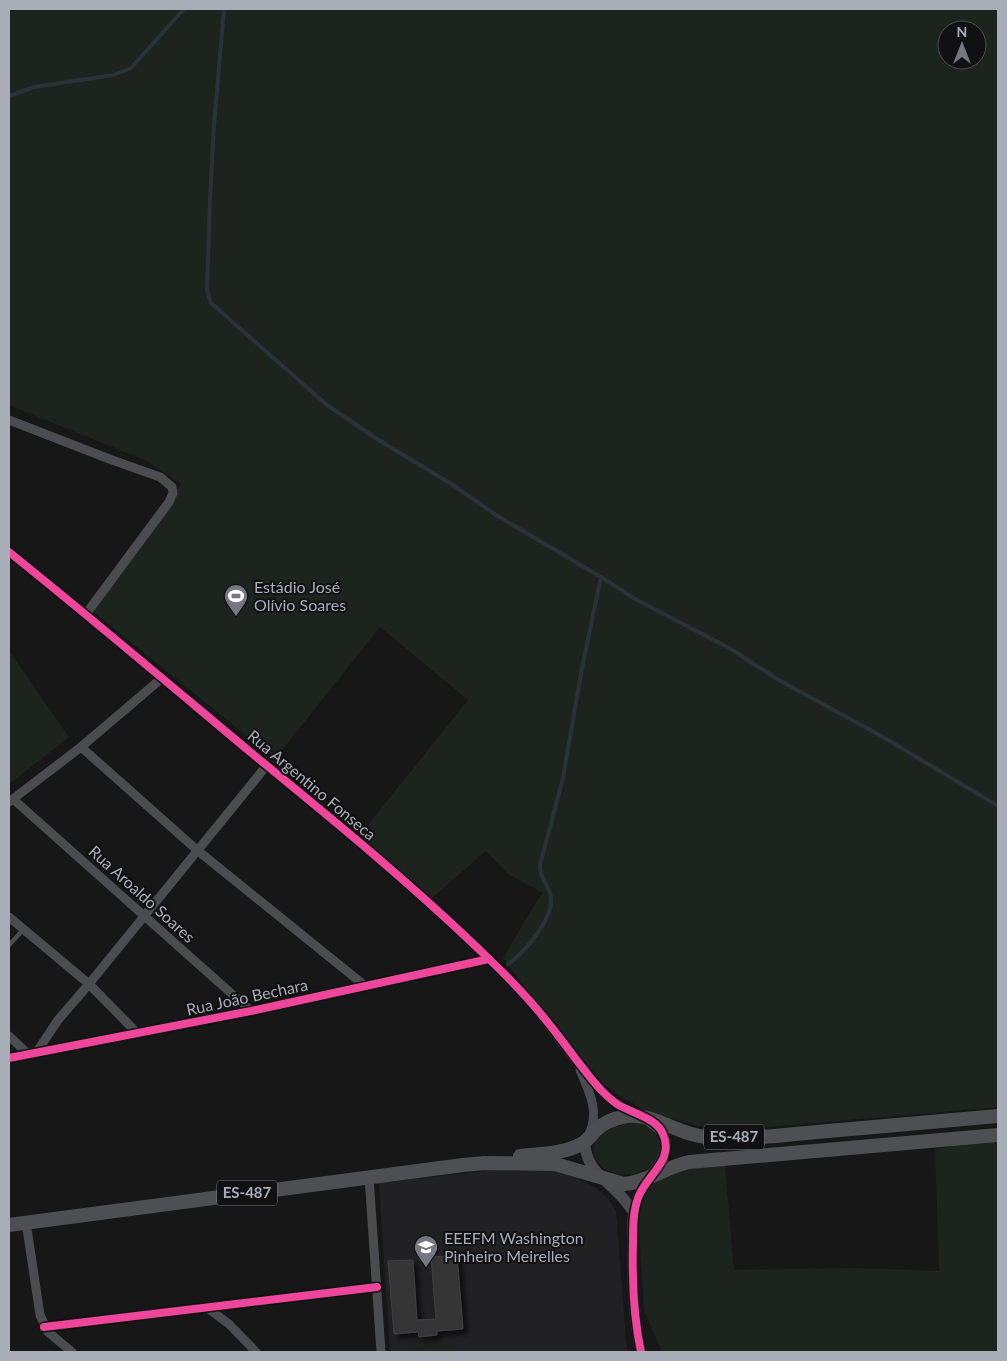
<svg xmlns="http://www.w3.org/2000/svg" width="1007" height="1361" viewBox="0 0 1007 1361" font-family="Lato,sans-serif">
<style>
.built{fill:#212123}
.green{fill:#1d241e;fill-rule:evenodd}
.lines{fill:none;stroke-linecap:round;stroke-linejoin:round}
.stream{stroke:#2a3239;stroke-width:4}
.building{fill:#353536;stroke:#3f4043;filter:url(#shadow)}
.service{stroke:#4b4c50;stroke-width:4.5}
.minor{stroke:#4b4c50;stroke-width:9}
.tertiary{stroke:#4b4c50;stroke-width:11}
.primary{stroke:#4d4f52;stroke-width:14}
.cycleway-casing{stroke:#111113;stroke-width:11}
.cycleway{stroke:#ed469a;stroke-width:8}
.labels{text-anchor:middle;stroke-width:4;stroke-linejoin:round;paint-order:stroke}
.shield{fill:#111113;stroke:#7b7e86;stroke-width:1}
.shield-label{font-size:15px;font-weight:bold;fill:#a8adb8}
.poi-label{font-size:16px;fill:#a8adb8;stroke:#111113;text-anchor:start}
.street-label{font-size:16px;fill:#a8adb8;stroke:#111113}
</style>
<defs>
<filter id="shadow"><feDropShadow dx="4.5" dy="4.5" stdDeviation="2.5" flood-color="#0009"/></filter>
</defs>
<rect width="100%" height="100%" fill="#171717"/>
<!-- built -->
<polygon class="built" points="530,1166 565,1172 596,1188 609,1200 616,1211 627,1352 390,1352 379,1183"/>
<!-- green -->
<g class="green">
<path d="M 9,9 L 998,9 L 998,1107 L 755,1128 L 710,1129 L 647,1112 L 611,1090 L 586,1069 L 503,958 L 536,902 L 543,893 L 508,874 L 486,851 L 432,898 L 359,836 L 468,700 L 380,627 L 275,759 L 90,609 L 181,484 L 147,461 L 9,405 ZM 947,30 L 977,30 L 977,60 L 947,60 Z"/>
<polygon points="9,651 69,737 9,784"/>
<path d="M 635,1122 C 648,1126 656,1131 662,1143 C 660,1149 659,1156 655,1161 C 617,1203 549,1137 635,1122 Z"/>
<polygon points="998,1142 998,1352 662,1352 644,1310 639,1231 640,1204 652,1179 674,1170 725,1165 734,1270 854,1268 939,1271 935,1148"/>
<polygon points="455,1344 456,1352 403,1352 402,1349"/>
</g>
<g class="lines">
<!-- stream -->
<g class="stream">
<polyline points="224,9 214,125 210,200 207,290 211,303 327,405 377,439 453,485 496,515 601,577 635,599 731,649 777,679 883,737 998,806"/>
<polyline points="9,96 34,87 114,75 131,68 184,9"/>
<path d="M 508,964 C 524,953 554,918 551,897 C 549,885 540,880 540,865 L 563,778 L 582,668 L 601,577"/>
</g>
</g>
<!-- building -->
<polygon class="building" points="457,1255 463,1329 437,1331 437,1335 419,1337 418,1332 394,1334 388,1261 413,1260 417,1320 436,1319 431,1257"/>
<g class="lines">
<!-- service -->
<polyline class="service" points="9,945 23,930"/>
<!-- minor -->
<g class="minor">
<polyline points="9,420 112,460 160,477 172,487 173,493 169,502 86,614"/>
<polyline points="9,552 86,614 390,868 489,959 533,1005 576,1061 609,1099 620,1106 637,1114"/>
<polyline points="81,747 197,850 364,985"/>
<polyline points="13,799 251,1011"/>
<polyline points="9,802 81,747 162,678"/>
<polyline points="9,917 89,984 137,1033"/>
<polyline points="9,1036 28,1054"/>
<polyline points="36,1053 58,1020 89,984 267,765"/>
<polyline points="9,1058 251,1011 489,959"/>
<path d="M 580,1070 C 589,1091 600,1112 589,1134"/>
<polyline points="369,1177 381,1352"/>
<polyline points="26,1222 40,1315 48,1332 72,1352"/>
<polyline points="206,1307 229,1324 256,1352"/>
<polyline points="44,1327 377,1287"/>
</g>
<!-- tertiary -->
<g class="tertiary">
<path d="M 585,1142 C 585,1166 601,1176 616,1191 C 623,1197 628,1205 634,1212"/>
<path d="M 641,1352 C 633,1315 632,1279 633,1241 C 633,1231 632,1220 634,1211 C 636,1202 639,1193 644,1186 C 656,1165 672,1159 663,1132 L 649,1121"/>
</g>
<!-- primary -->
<g class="primary">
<path d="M 520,1156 C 540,1154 565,1154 583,1143 C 588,1140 592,1134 596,1130 C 604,1122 616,1118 627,1116 C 653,1113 679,1135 707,1137 C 743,1141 781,1135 817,1132 C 877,1127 938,1121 998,1116"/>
<path d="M 9,1225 L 463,1165 L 485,1163 L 555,1164 L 624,1184 C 647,1182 666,1167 689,1162 L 998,1135"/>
</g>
<!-- cycleway casing -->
<g class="cycleway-casing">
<g id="cycleway">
<path d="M 9,552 C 90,617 169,684 249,751 C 331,818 413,885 489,959 C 510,979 531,1001 549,1024 C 567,1046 582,1069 601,1090 C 606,1095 611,1100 617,1104 C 631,1113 657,1118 663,1134 C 675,1161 646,1175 638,1198 C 633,1212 633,1227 633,1242 C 632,1279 633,1315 641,1352"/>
<polyline points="9,1058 251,1011 489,959"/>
<polyline points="44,1327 377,1287"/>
</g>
</g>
<!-- cycleway -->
<use href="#cycleway" class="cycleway"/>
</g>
<!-- icons -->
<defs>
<g id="stadium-pin" transform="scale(1.25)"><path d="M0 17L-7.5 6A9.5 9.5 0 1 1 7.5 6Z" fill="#757880" stroke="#111113"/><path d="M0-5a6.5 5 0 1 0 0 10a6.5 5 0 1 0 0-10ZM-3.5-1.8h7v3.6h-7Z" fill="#fff"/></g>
<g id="school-pin" transform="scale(1.25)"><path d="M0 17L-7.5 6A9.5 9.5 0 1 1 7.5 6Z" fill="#757880" stroke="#111113"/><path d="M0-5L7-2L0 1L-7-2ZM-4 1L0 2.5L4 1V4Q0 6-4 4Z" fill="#fff"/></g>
</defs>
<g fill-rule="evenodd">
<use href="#stadium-pin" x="236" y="596"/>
<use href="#school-pin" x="426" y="1247"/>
</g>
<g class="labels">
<!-- shield labels -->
<g class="shield">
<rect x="704" y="1124.5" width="60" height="25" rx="4"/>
<rect x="217" y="1180.5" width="60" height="25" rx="4"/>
</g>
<g class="shield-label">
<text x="734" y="1142">ES-487</text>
<text x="247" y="1198">ES-487</text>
</g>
<!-- poi labels -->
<g class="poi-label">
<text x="254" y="593">Estádio José<tspan x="254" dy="18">Olívio Soares</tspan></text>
<text x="444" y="1244">EEEFM Washington<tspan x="444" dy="18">Pinheiro Meirelles</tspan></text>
</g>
<!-- street labels -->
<g class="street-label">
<text transform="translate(312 785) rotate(40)" y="6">Rua Argentino Fonseca</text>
<text transform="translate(142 894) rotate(42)" y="6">Rua Aroaldo Soares</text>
<text transform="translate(247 997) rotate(-12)" y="6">Rua João Bechara</text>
</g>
</g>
<!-- border -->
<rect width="1007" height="1361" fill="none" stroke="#a8adb8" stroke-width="20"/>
<!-- north arrow -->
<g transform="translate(962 45)"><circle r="24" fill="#111113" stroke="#4d4f55"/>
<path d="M0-4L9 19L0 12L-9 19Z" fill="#757880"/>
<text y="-8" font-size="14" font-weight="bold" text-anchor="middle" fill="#a8adb8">N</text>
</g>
</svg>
